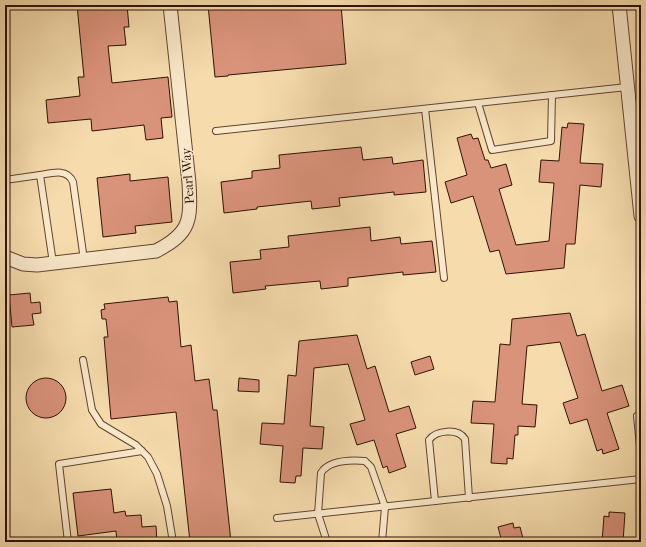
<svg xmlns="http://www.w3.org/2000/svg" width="646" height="547" viewBox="0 0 646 547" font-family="'IM FELL French Canon',serif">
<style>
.building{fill:#da937b;stroke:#2f1206}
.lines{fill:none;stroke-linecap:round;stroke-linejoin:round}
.service-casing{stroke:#614430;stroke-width:8}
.minor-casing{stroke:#614430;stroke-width:15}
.service{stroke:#f9e8ca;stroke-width:6}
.minor{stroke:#f9e8ca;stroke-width:13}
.labels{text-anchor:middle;stroke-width:3;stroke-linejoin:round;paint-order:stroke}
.street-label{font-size:13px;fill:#2f1206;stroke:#f9e8ca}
</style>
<rect width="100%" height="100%" fill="#f6dcad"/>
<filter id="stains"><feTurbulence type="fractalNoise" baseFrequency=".005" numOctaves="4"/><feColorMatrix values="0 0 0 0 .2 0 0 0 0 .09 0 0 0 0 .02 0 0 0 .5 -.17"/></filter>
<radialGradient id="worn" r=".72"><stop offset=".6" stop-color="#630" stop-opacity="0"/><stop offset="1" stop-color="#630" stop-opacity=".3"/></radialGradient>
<!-- building -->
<g class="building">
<polygon points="77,5 127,5 129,27 124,27 126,45 108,46 112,83 168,77 172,117 161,118 163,138 146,140 144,125 92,131 91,119 48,123 46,100 80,96 78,77 84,77"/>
<polygon points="208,5 341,5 346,64 228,75 228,76 215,77"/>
<polygon points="568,123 584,124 580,163 603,164 601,187 580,185 575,244 566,244 564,268 506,274 499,250 490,252 473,196 451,203 445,182 467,175 457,138 471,134 473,139 478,138 485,160 488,160 491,168 506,164 512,185 499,189 516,245 549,241 554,183 539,182 541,160 559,161 562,127 567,128"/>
<polygon points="361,147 363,160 392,157 393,164 423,160 426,192 394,195 394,192 339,198 340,206 312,209 311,201 257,207 257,209 224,213 221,182 252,178 252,171 280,168 279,155"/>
<polygon points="130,174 130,181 168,177 172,222 135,226 136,233 103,237 97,178"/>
<polygon points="370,227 371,241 400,237 401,244 432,241 436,272 403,275 403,272 348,278 348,286 321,289 320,281 265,286 266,289 233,293 230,262 261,259 260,250 289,247 288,236"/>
<polygon points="30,293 31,303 40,302 41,313 32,314 34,325 12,327 9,295"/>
<polygon points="168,297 169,302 177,301 181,347 191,345 195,381 209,379 213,410 217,410 231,542 190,542 176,412 111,419 104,337 108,337 106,319 102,319 101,310 105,309 104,304"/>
<polygon points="570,313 577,336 585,334 602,391 622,385 629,406 607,413 619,449 603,454 602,449 597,451 587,419 570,424 563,403 578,398 560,342 527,346 522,404 537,405 535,427 518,426 518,435 515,435 513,459 507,458 507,464 491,463 494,424 471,423 473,401 495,402 500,344 510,345 512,319"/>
<polygon points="357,335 367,369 375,366 389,412 409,406 416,428 396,434 406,467 389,473 387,466 383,468 374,440 357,445 350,424 365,420 348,364 314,368 310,426 324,427 322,449 303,448 301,476 296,476 295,483 280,482 283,446 260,444 262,423 284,424 288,375 296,376 299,341"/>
<polygon points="430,356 434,369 415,375 411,362"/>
<polygon points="239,378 259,380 259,392 238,391"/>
<circle cx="46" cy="398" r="20"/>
<polygon points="111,489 114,513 125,511 126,516 141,515 142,527 156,526 157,542 117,542 116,531 78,536 73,493"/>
<polygon points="609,512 625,513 623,542 602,542 604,516 609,517"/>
<polygon points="513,523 514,528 520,527 524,542 502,542 498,527"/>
</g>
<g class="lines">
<!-- service casing -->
<g class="service-casing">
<g id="service">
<polyline points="478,103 492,150 551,141 552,95"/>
<polyline points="425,109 444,278"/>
<polyline points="216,131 627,87"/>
<polyline points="5,180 40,175"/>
<path d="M 53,263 L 40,175 C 52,173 67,168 73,182 L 84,260"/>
<polyline points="83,360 92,410 101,424 136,445 148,457 157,474 167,506 173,542"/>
<polyline points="637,416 641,456"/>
<path d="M 435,501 L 429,440 C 436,430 458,428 465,439 L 469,498"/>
<polyline points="277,518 641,479"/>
<polyline points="68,542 59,464 142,451"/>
<path d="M 327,542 L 318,514 L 321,473 C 329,460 352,460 365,461 L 371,467 L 385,507 L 382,542"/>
</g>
</g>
<!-- minor casing -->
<g class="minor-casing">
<g id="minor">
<polyline points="619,5 641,216"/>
<path d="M 5,257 L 23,264 L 37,265 L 156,251 C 191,233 191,220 189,183 L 170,5"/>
</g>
</g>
<!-- service -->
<use href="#service" class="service"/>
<!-- minor -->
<use href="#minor" class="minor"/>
</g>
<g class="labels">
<!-- street labels -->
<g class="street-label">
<text transform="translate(187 176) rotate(-94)" y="5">Pearl Way</text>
</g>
</g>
<!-- margin -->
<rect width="646" height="547" fill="none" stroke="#f6dcad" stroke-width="20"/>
<rect x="6" y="6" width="634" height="535" fill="none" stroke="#2f1206" stroke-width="2"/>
<rect x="10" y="10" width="626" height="527" fill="none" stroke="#2f1206"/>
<rect width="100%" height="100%" filter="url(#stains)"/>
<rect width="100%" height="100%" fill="url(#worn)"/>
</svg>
